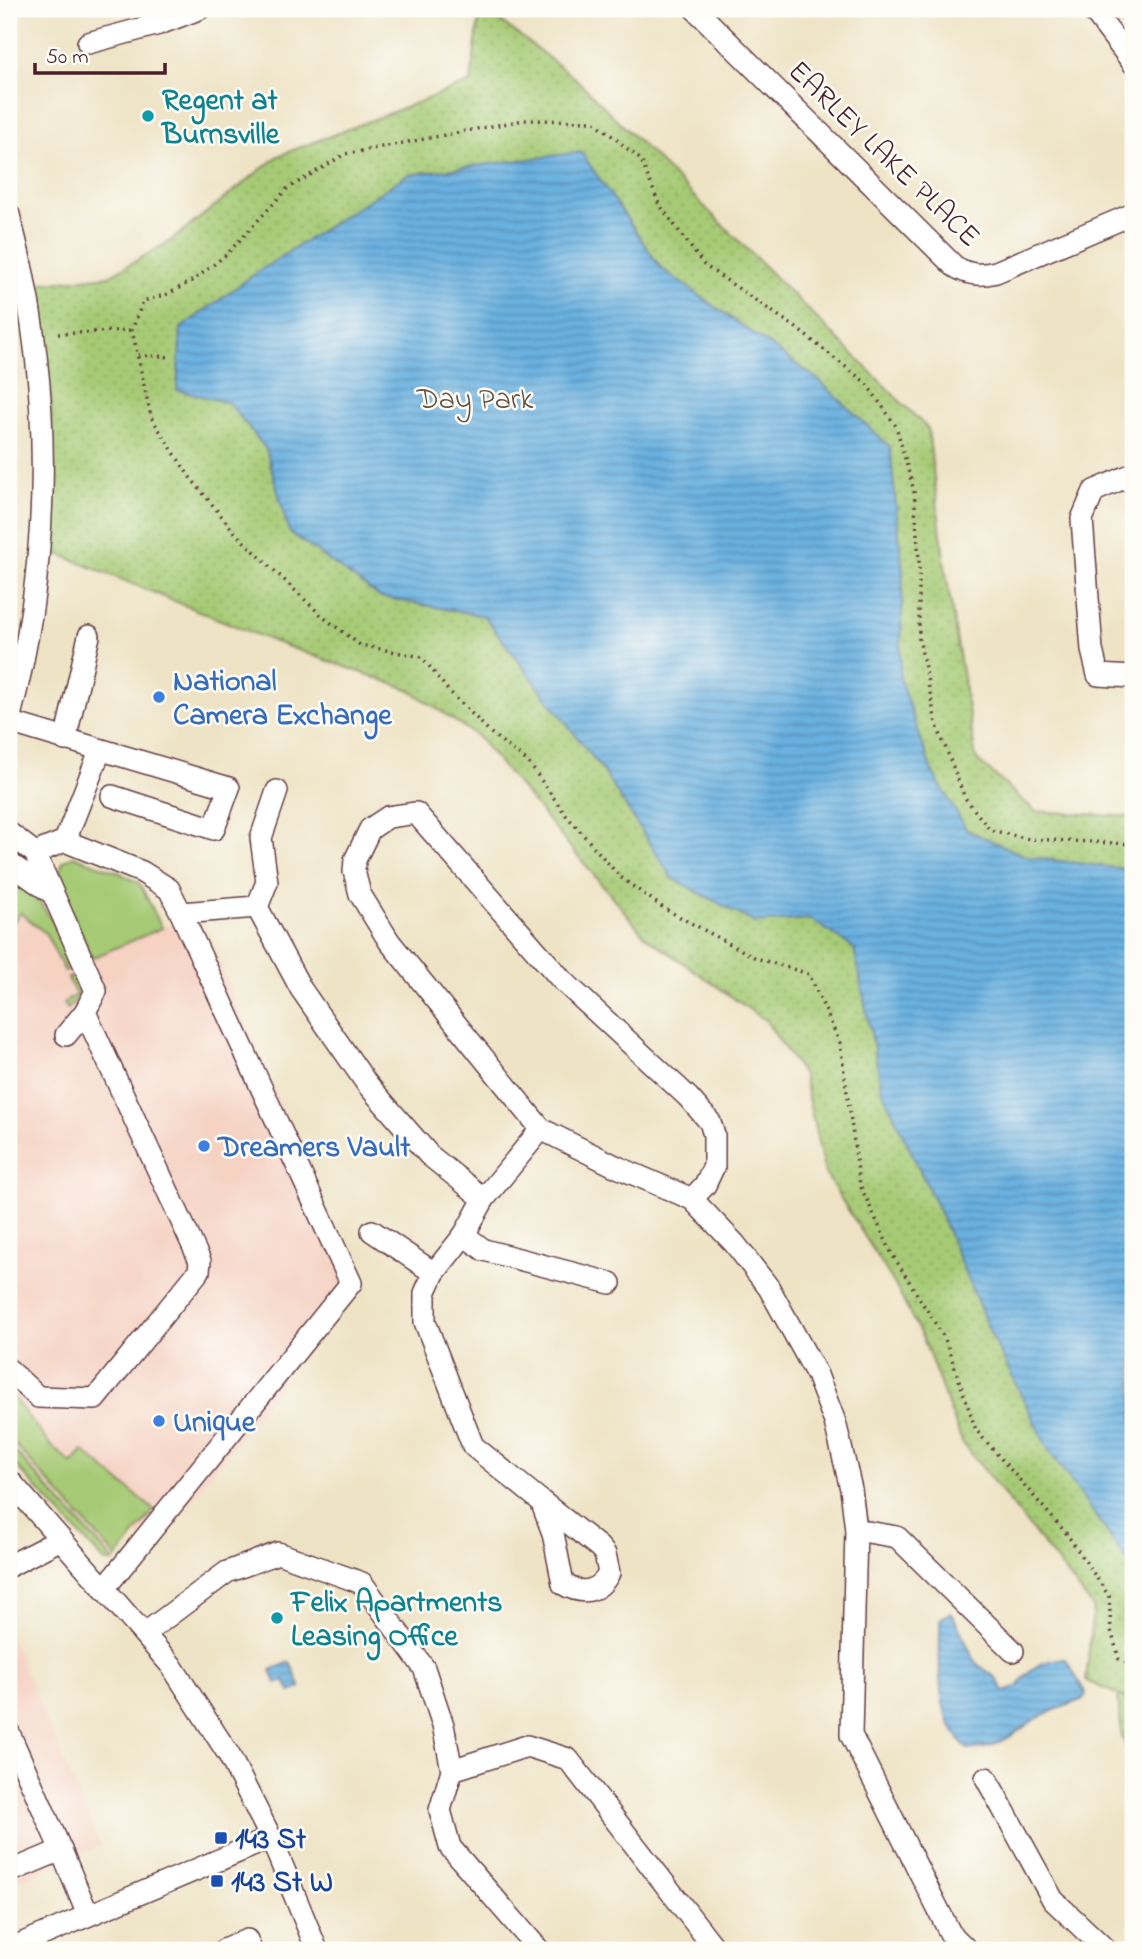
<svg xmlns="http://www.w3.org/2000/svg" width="1142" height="1959" viewBox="0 0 1142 1959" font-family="'Indie Flower',sans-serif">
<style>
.built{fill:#f5d2c2}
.grass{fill:#a6ca74;stroke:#787450;stroke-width:2}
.wetland{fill:url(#wetland-marsh);stroke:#787450;stroke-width:2}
.park{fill:url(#park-dots);stroke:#787450;stroke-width:2}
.water{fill:url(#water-rules);stroke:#5a6886;stroke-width:2}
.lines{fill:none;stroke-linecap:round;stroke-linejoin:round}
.minor-casing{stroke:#633c42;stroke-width:24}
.path{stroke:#633c42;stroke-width:3.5;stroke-dasharray:2 5;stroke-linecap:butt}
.minor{stroke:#fff;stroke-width:21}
.culture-dot{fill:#0f9aa8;stroke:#fdfcf7;stroke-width:2.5}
.shop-dot{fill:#3f7fe0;stroke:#fdfcf7;stroke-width:2.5}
.transit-dot{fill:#1a4fb4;stroke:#fdfcf7;stroke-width:2.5}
.labels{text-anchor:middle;stroke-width:5;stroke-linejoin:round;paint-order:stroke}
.culture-label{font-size:30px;font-weight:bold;fill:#0d838f;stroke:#fdfcf7;text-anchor:start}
.street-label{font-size:30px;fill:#4a1f2b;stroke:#fdfcf7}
.park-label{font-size:30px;fill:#665241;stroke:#fdfcf7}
.shop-label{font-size:30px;font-weight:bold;fill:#366cbe;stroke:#fdfcf7;text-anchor:start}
.transit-label{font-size:30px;font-weight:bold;fill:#164399;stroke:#fdfcf7;text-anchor:start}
</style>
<defs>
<pattern id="wetland-marsh" width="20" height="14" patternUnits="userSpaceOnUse" patternTransform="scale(1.75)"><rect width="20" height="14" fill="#a6ca74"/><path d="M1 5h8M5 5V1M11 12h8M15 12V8" fill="none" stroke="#90ad65"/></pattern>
<pattern id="park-dots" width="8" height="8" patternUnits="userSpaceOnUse" patternTransform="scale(1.75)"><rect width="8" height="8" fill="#a6ca74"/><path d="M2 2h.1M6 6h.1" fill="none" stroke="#90ad65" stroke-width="1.8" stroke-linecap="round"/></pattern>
<pattern id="water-rules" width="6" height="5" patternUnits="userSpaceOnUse" patternTransform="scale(1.75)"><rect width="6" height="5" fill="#69b1e0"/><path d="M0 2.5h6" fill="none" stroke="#588fb6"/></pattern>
</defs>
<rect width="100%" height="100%" fill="#fdfcf7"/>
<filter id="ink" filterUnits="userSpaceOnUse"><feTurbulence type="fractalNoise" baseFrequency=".0143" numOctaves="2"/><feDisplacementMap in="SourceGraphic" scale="14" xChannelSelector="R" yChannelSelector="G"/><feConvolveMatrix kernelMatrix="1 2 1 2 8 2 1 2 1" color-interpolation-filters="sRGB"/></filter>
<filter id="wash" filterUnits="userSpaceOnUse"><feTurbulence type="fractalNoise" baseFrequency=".00686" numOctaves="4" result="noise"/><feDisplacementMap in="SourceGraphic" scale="28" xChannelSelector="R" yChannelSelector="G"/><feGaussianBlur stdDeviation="1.57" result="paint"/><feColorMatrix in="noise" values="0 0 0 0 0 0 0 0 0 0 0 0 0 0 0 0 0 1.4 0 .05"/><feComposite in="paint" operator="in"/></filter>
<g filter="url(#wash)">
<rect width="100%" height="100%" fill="#eee3c5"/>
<!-- built -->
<g class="built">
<polygon points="9,898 51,937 201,922 358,1281 153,1551 51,1452 9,1397"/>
<polygon points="9,1632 100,1846 9,1885"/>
</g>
<!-- grass -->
<g class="grass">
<polygon points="73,856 118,872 140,884 162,928 92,958 57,880 63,862"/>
<path d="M 9,874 C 43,896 59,931 75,967 L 65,972 L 46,934 L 21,913 L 9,927 Z"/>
<polygon points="77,974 84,991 68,1009 63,1003 76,995 68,978"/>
<polygon points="9,1392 51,1446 72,1464 83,1451 154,1510 117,1558 9,1438"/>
<polygon points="9,1445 114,1561 113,1562 105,1562 9,1458"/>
</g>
<!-- wetland -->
<polygon class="wetland" points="1133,1678 1133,1764 1122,1737 1118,1698"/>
<!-- park -->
<polygon class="park" points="480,9 485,9 576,79 928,429 945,567 976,759 1035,811 1133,817 1133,1701 1086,1681 1093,1607 962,1442 924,1341 894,1283 825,1173 803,1075 766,1021 645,936 477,736 408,689 275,642 49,550 53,488 51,395 36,284 109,276 172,240 278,156 471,82"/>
<!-- water -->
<g class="water">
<polygon points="581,152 661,268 820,381 890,447 903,572 900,679 932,771 967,830 1028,857 1133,870 1133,1569 1047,1447 990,1332 940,1213 882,1090 854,948 810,919 755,923 672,878 603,771 484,616 380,597 289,532 266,449 229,403 177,390 181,328 256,273 407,175"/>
<path d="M 950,1613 L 954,1617 L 976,1663 L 995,1677 L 1004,1691 L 1019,1686 C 1027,1668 1046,1658 1066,1659 L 1086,1694 L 1083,1699 C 1071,1705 1046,1712 1037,1718 C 1015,1733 995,1751 968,1749 C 931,1712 941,1667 940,1619 Z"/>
<polygon points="290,1662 301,1688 290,1692 285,1680 276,1683 271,1670"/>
</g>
</g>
<g filter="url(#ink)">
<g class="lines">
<!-- minor casing -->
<g class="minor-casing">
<g id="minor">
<path d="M 695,9 L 954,266 C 968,275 980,276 996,272 L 1133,214"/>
<polyline points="1092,9 1133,63"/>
<polyline points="88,43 159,24 199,9"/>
<path d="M 9,215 C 54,381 53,555 9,720"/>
<polyline points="1133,474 1094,491 1082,519 1092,650 1098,675 1133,677"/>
<polyline points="9,722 229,788 214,829 112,796"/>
<polyline points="65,740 89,636"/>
<polyline points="277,791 261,838 267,882 257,907 301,989 367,1084 429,1155 484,1199"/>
<polyline points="9,833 35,853 96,991 85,1012 200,1261 199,1271 190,1282 95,1399 38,1397 9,1370"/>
<polyline points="65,841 100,751"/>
<polyline points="35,853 65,841 142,872 169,889 181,913 257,907"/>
<polyline points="9,863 49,891"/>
<polyline points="66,1035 85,1012"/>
<polyline points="692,1199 615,1166 541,1129 389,941 360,894 354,871 355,860 370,829 388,817 416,813 561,979 688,1097 710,1122 714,1135 714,1166 705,1185 692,1199 735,1244 769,1288 817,1375 835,1422 851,1489 856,1530 851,1735 950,1933 967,1950"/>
<polyline points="372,1231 434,1273"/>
<polyline points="464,1235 484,1250 610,1283"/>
<polyline points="9,1480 171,1665 229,1755 271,1838 317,1950"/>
<path d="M 541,1501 L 599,1547 L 605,1554 L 609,1573 C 599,1593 582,1595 563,1584 L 553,1533 L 541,1501 L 473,1446 L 425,1322 L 425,1293 L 434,1273 L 464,1235 L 484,1199 L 541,1129"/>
<polyline points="856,1530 897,1537 1013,1651"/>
<polyline points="9,1566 61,1539"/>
<polyline points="104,1589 351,1283 181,913"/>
<polyline points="144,1634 227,1572 278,1553 362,1583 424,1668 443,1725 452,1770 527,1746 568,1759 716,1950"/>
<polyline points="9,1733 61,1850 9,1872"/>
<polyline points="452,1770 440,1810 450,1847 539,1950"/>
<polyline points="986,1778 1053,1900 1106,1950"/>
<polyline points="61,1850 88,1915"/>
<polyline points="9,1949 271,1838"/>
<polyline points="224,1950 247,1940 251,1950"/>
</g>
</g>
<!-- path -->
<g class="path">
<polyline points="58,334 132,330"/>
<polyline points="138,355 171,357"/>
<polyline points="1133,844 1029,839 990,830 965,798 936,723 919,638 919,560 914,491 896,426 866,383 795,327 704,265 659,204 641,160 594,121 524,120 345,154 287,189 226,255 195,279 168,294 143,301 132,330 151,417 189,476 237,535 323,617 360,645 422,657 447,689 492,734 528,762 566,815 620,877 665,909 756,958 809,974 840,1043 860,1185 892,1254 945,1339 976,1430 1066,1533 1109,1596 1111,1630 1119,1659 1133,1666"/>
</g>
<!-- minor -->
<use href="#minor" class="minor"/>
</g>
</g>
<!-- markers -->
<g class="culture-dot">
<circle cx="148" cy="116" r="7"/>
<circle cx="277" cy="1618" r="7"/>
</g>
<g class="shop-dot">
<circle cx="159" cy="697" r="7"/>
<circle cx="204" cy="1146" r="7"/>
<circle cx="159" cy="1421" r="7"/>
</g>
<g class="transit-dot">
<rect x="214" y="1831" width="14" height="14" rx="3.5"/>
<rect x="210" y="1874" width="14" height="14" rx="3.5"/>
</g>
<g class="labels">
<!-- culture labels -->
<g class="culture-label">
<text x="162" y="109">Regent at<tspan x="162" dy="34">Burnsville</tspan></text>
<text x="291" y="1611">Felix Apartments<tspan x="291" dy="34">Leasing Office</tspan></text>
</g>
<!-- street labels -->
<g class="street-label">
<text transform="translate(885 153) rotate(44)" y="10">EARLEY LAKE PLACE</text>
</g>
<!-- park labels -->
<g class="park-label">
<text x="475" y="408">Day Park</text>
</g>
<!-- shop labels -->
<g class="shop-label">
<text x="173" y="690">National<tspan x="173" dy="34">Camera Exchange</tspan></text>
<text x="218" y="1156">Dreamers Vault</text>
<text x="173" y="1431">Unique</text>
</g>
<!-- transit labels -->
<g class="transit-label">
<text x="235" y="1848">143 St</text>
<text x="231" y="1891">143 St W</text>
</g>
</g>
<!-- margin -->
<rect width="1142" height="1959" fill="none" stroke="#fdfcf7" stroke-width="35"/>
<!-- scale -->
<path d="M35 63v10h130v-10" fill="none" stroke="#4a1f2b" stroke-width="3.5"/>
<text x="46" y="63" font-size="21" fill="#4a1f2b" stroke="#fdfcf7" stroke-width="5" paint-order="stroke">50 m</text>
</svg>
